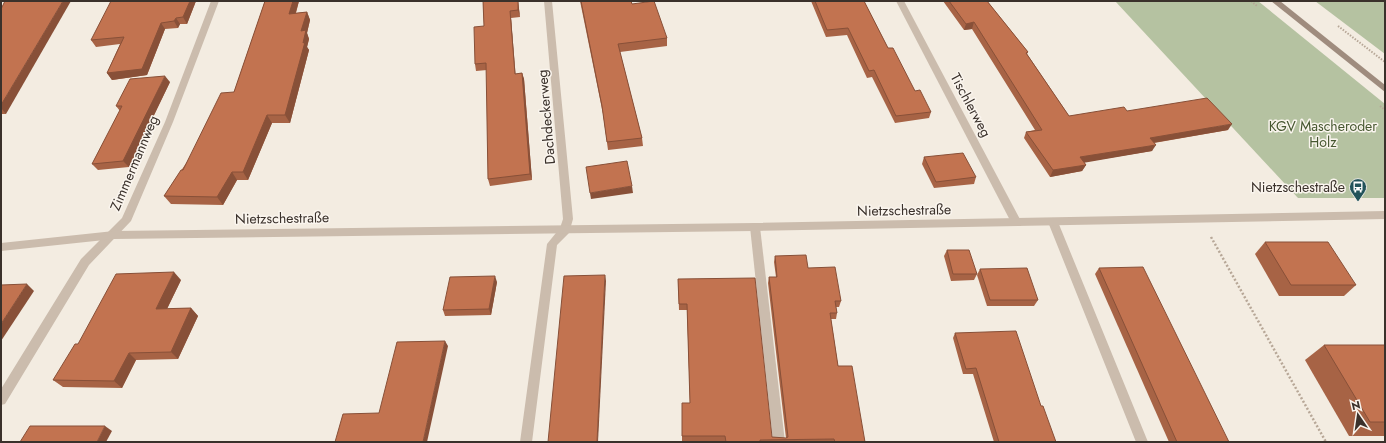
<svg xmlns="http://www.w3.org/2000/svg" width="1386" height="443" viewBox="0 0 1386 443" font-family="Jost,sans-serif">
<style>
.green{fill:#b5c2a1}
.lines{fill:none;stroke-linecap:round;stroke-linejoin:round}
.path-far1{stroke:#b7a797;stroke-width:2;stroke-dasharray:1.5 1.5;stroke-linecap:butt}
.path{stroke:#b7a797;stroke-width:2.5;stroke-dasharray:2 2;stroke-linecap:butt}
.minor{fill:#cbbcad;fill-rule:evenodd}
.tertiary{fill:#cbbcad;fill-rule:evenodd}
.secondary{fill:#9f8c7e;fill-rule:evenodd}
.wall{fill:#a76345}
.shaded-wall{fill:#885038}
.building{fill:#c27350;stroke:#885038}
.labels{text-anchor:middle;stroke-width:3;stroke-linejoin:round;paint-order:stroke}
.street-label{font-size:14px;fill:#3a312b;stroke:#faf5ee}
.park-label{font-size:14px;fill:#465730;stroke:#faf5ee}
.poi-label{font-size:14px;fill:#3a312b;stroke:#faf5ee;text-anchor:end}
</style>
<rect width="100%" height="100%" fill="#f3ece1"/>
<!-- green -->
<g class="green">
<polygon points="1115,1 1258,1 1385,104 1385,198 1298,198"/>
<polygon points="1315,1 1385,1 1385,54"/>
</g>
<g class="lines">
<!-- path-far1 -->
<g class="path-far1">
<polyline points="1251,1 1257,6"/>
<polyline points="1338,26 1385,62"/>
<polyline points="1380,106 1385,110"/>
</g>
<!-- path -->
<polyline class="path" points="1211,237 1326,442"/>
<!-- minor -->
<g class="minor">
<polygon points="211,1 219,1 173,122 131,221 89,265 5,404 1,405 1,389 81,259 122,218 165,122"/>
<polygon points="544,1 552,1 573,219 569,233 557,245 532,442 520,442 547,244 560,228 563,219"/>
<polygon points="896,1 904,1 1022,223 1021,226 1013,226"/>
<polygon points="1053,218 1057,219 1058,222 1148,442 1136,442 1048,222 1049,219"/>
<polygon points="755,223 759,224 760,227 785,442 773,442 750,227 751,224"/>
</g>
<!-- tertiary -->
<polygon class="tertiary" points="1385,211 1385,219 755,231 114,239 1,251 1,243 114,231 755,223"/>
<!-- secondary -->
<polygon class="secondary" points="1271,1 1280,1 1385,85 1385,92"/>
</g>
<!-- wall -->
<g class="wall">
<polygon points="196,1 187,24 180,24 178,28 165,29 147,75 112,80 107,73 120,44 96,47 91,40"/>
<polygon points="265,1 299,1 296,13 307,12 310,20 307,33 309,39 307,47 309,50 290,123 272,123 248,180 237,180 223,205 171,204 164,196 234,92"/>
<polygon points="483,1 518,1 520,17 511,18 515,74 522,73 524,79 532,180 490,186 488,179 487,70 476,71 475,64 484,26"/>
<polygon points="580,1 631,1 632,4 667,38 667,46 620,52 642,138 643,146 608,150 603,114"/>
<polygon points="811,1 864,1 888,48 915,91 931,112 929,118 895,123 872,77 867,78 847,35 826,37"/>
<polygon points="943,1 987,1 1028,52 1027,54 1069,116 1127,111 1228,130 1154,143 1152,151 1084,162 1086,165 1082,171 1050,177 1024,138 1026,132 1035,130 972,29 964,30"/>
<polygon points="1,9 6,114 1,114"/>
<polygon points="170,82 129,167 98,170 92,164 120,111 116,106"/>
<polygon points="924,157 976,177 974,184 934,188 922,164"/>
<polygon points="1265,242 1356,285 1344,296 1279,296 1255,254"/>
<polygon points="947,250 977,274 974,280 951,281 944,256"/>
<polygon points="775,256 808,268 841,301 839,307 836,307 837,313 836,319 831,319 838,366 865,442 682,442 682,403 690,403 687,310 679,310 678,279 772,437 786,438 768,283 769,277 776,277 774,262"/>
<polygon points="1099,268 1229,442 1169,442 1095,274"/>
<polygon points="980,269 1038,300 1034,306 987,306 977,275"/>
<polygon points="181,280 167,309 191,308 198,316 178,359 136,360 122,388 63,387 53,380 78,344"/>
<polygon points="497,282 491,315 445,316 443,310"/>
<polygon points="955,333 1041,406 1056,442 994,442 973,374 963,374 953,338"/>
<polygon points="1324,345 1385,345 1385,436 1349,436 1305,360"/>
</g>
<!-- shaded-wall -->
<g class="shaded-wall">
<polygon points="63,1 71,1 6,114 1,108 1,105"/>
<polygon points="190,1 196,1 187,24 183,17"/>
<polygon points="293,1 299,1 293,22 289,14"/>
<polygon points="518,1 520,17 518,10"/>
<polygon points="510,11 511,18 516,80 515,74"/>
<polygon points="307,12 310,20 307,33 309,39 307,47 309,50 290,123 285,115 303,43 301,31"/>
<polygon points="176,18 180,24 178,28 174,21"/>
<polygon points="974,22 972,29 964,30 966,24"/>
<polygon points="161,23 165,29 147,75 112,80 107,73"/>
<polygon points="522,73 524,79 532,180 530,174"/>
<polygon points="165,76 170,82 129,167 123,161"/>
<polygon points="267,115 272,123 248,180 243,172"/>
<polygon points="1232,124 1228,130 1146,144 1150,138"/>
<polygon points="1156,145 1152,151 1077,164 1080,157"/>
<polygon points="1086,165 1082,171 1050,177 1053,170"/>
<polygon points="232,172 237,180 223,205 217,197"/>
<polygon points="632,186 633,193 591,199 590,193"/>
<polygon points="174,272 181,280 163,317 156,309"/>
<polygon points="605,275 606,281 598,442 597,442"/>
<polygon points="495,276 497,282 491,315 489,309"/>
<polygon points="27,284 34,291 1,341 1,324"/>
<polygon points="191,308 198,316 178,359 171,352"/>
<polygon points="445,341 448,346 427,442 423,442"/>
<polygon points="129,353 136,360 122,388 114,381"/>
<polygon points="105,426 112,431 106,442 97,442"/>
</g>
<!-- building -->
<g class="building">
<polygon points="5,1 63,1 1,105 1,9"/>
<polygon points="111,1 190,1 183,17 176,18 174,21 161,23 142,69 107,73 124,37 91,40"/>
<polygon points="265,1 293,1 289,14 307,12 301,31 306,30 303,43 305,42 285,115 267,115 243,172 232,172 217,197 164,196 181,170 183,170 221,93 234,92"/>
<polygon points="483,1 518,1 518,10 510,11 515,74 522,73 530,174 488,179 486,63 475,64 474,27 484,26"/>
<polygon points="581,1 631,1 632,4 654,1 667,38 618,44 642,138 607,142 602,106"/>
<polygon points="815,1 864,1 888,48 893,48 915,91 920,90 931,112 896,116 874,70 869,71 848,28 827,30"/>
<polygon points="949,1 987,1 1028,52 1026,53 1069,116 1124,107 1127,111 1207,98 1232,124 1150,138 1156,145 1080,157 1086,165 1053,170 1026,132 1042,130 974,22 966,24"/>
<polygon points="165,76 123,161 92,164 122,106 116,106 130,79"/>
<polygon points="963,153 976,177 936,182 924,157"/>
<polygon points="627,161 632,186 590,193 586,167"/>
<polygon points="1265,242 1328,242 1356,285 1291,285"/>
<polygon points="947,250 969,250 977,274 953,274"/>
<polygon points="806,255 808,268 835,267 841,301 835,301 837,313 830,313 838,366 852,366 865,442 835,442 834,439 760,440 760,442 726,442 725,436 682,436 682,403 690,403 687,304 679,304 678,279 755,278 772,437 786,438 788,437 769,277 777,277 775,256"/>
<polygon points="1143,267 1229,442 1177,442 1099,268"/>
<polygon points="1027,268 1038,300 990,300 980,269"/>
<polygon points="174,272 156,309 191,308 171,352 129,353 114,381 53,380 75,344 78,344 116,274"/>
<polygon points="605,275 597,442 548,442 564,276"/>
<polygon points="495,276 489,309 443,310 450,277"/>
<polygon points="27,284 1,324 1,285"/>
<polygon points="1016,331 1041,406 1043,406 1056,442 999,442 976,368 966,369 955,333"/>
<polygon points="445,341 423,442 335,442 343,414 379,413 397,342"/>
<polygon points="1324,345 1385,345 1385,422 1370,422"/>
<polygon points="30,426 105,426 97,442 20,442"/>
</g>
<!-- icons -->
<defs>
<g id="bus-pin" transform="scale(0.9)"><path d="M0 17L-7.5 6A9.5 9.5 0 1 1 7.5 6Z" fill="#22535a" stroke="#faf5ee"/><path d="M-5-6H5V4H4V6H2V4H-2V6H-4V4H-5ZM-3.5-4V0h7V-4ZM-3.5 1.2v1.5H-2V1.2ZM2 1.2v1.5H3.5V1.2Z" fill="#fff"/></g>
</defs>
<g fill-rule="evenodd">
<use href="#bus-pin" x="1358" y="187"/>
</g>
<g class="labels">
<!-- street labels -->
<g class="street-label">
<text transform="translate(971 105) rotate(62)" y="5">Tischlerweg</text>
<text transform="translate(546 117) rotate(-95)" y="5">Dachdeckerweg</text>
<text transform="translate(134 163) rotate(-67)" y="5">Zimmermannweg</text>
<text transform="translate(904 210) rotate(-1)" y="5">Nietzschestraße</text>
<text transform="translate(282 218) rotate(-1)" y="5">Nietzschestraße</text>
</g>
<!-- park labels -->
<g class="park-label">
<text x="1323" y="131">KGV Mascheroder<tspan x="1323" dy="16">Holz</tspan></text>
</g>
<!-- poi labels -->
<g class="poi-label">
<text x="1345" y="192">Nietzschestraße</text>
</g>
</g>
<!-- border -->
<rect width="1386" height="443" fill="none" stroke="#3a312b" stroke-width="4"/>
<!-- north arrow -->
<g transform="translate(1358 415) rotate(347)" stroke="#faf5ee" stroke-width="3" paint-order="stroke">
<path d="M0-3L7 15L0 10L-7 15Z" fill="#3a312b"/>
<text y="-6" font-size="11" font-weight="bold" text-anchor="middle" fill="#3a312b">N</text>
</g>
</svg>
